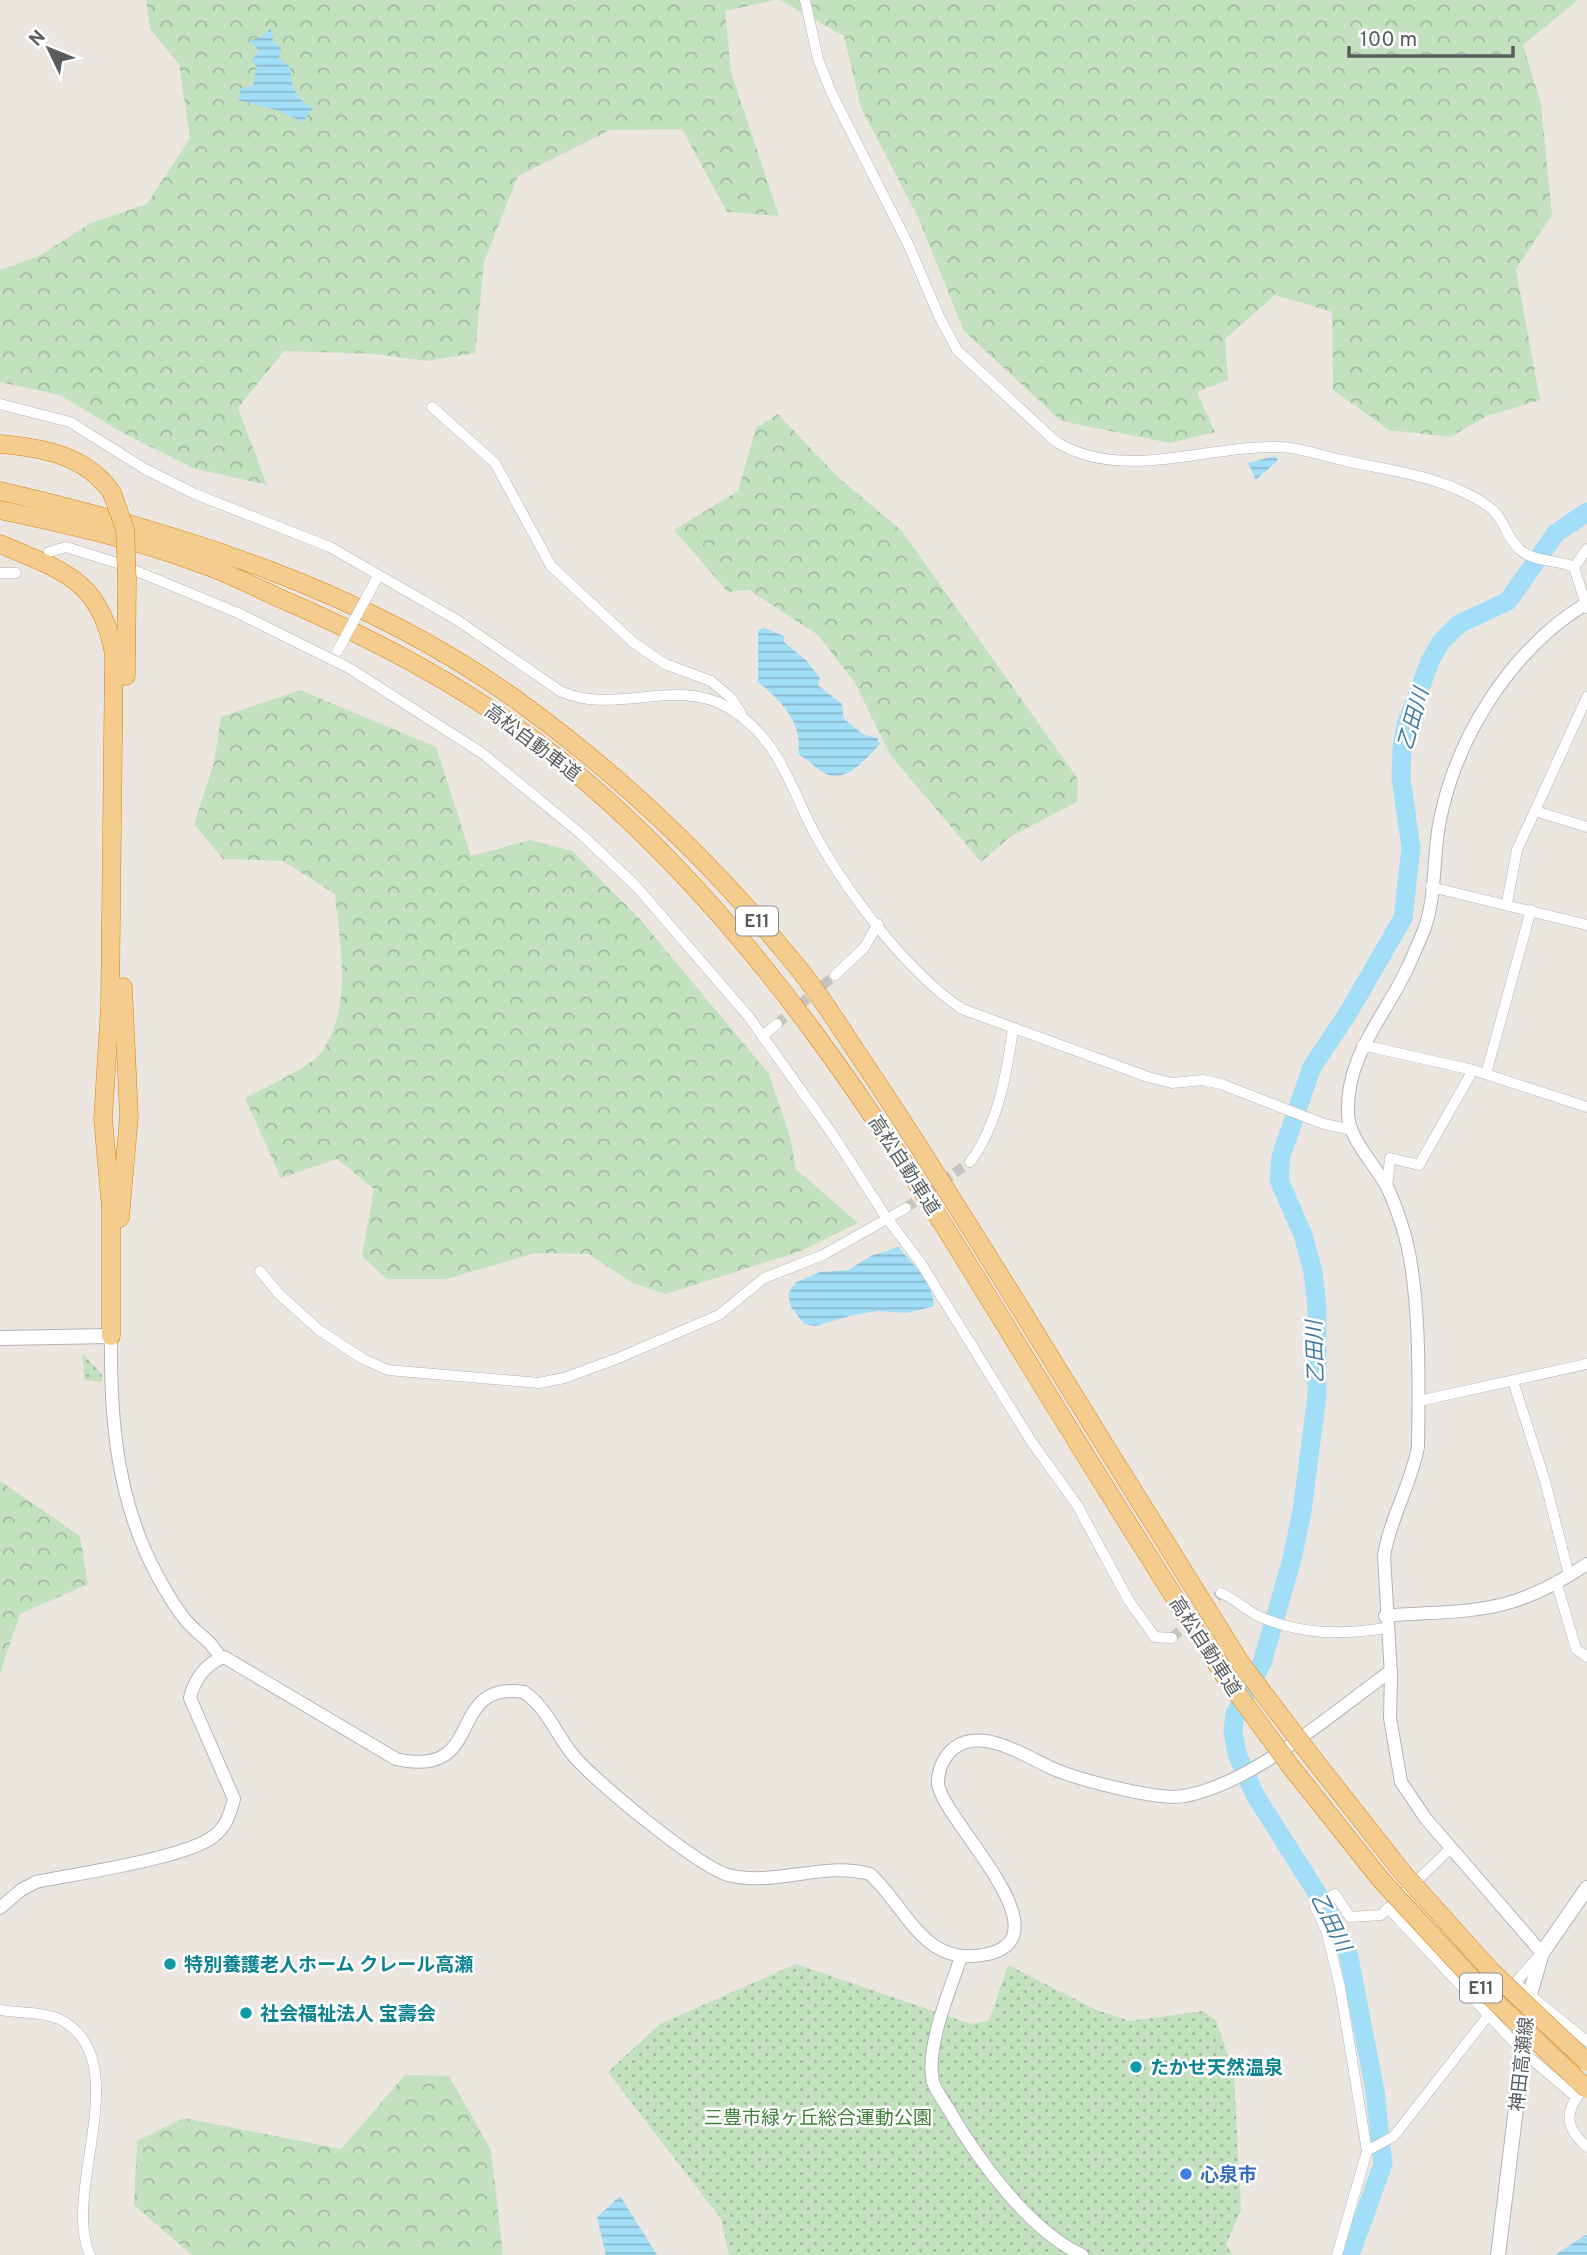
<svg xmlns="http://www.w3.org/2000/svg" width="1587" height="2255" viewBox="0 0 1587 2255" font-family="Overpass,'Noto Sans JP',sans-serif">
<style>
.forest{fill:url(#forest-crowns)}
.park{fill:url(#park-dots)}
.water{fill:url(#water-rules)}
.lines{fill:none;stroke-linecap:round;stroke-linejoin:round}
.river{stroke:#a3def8;stroke-width:19}
.minor-tunnel{stroke:#c6c4c0;stroke-width:10;stroke-dasharray:10 5;stroke-linecap:butt}
.minor-casing{stroke:#b1b4b7;stroke-width:11}
.tertiary-casing{stroke:#b1b4b7;stroke-width:14}
.secondary-casing{stroke:#b0b4b7;stroke-width:16}
.motorway-casing{stroke:#db8111;stroke-width:19}
.minor{stroke:#fff;stroke-width:10}
.tertiary{stroke:#fff;stroke-width:12}
.secondary{stroke:#fff;stroke-width:14}
.motorway{stroke:#f4cd8e;stroke-width:18}
.minor-bridge-casing{stroke:#b1b4b7;stroke-width:11;stroke-linecap:butt}
.motorway-bridge-casing{stroke:#db8111;stroke-width:19;stroke-linecap:butt}
.minor-bridge{stroke:#fff;stroke-width:10}
.motorway-bridge{stroke:#f4cd8e;stroke-width:18}
.culture-dot{fill:#0f9aa8;stroke:#fff;stroke-width:2.5}
.shop-dot{fill:#3f7fe0;stroke:#fff;stroke-width:2.5}
.labels{text-anchor:middle;stroke-width:5;stroke-linejoin:round;paint-order:stroke}
.shield{fill:#fff;stroke:#8b8e90;stroke-width:2}
.shield-label{font-size:18px;font-weight:bold;fill:#595d60}
.street-label{font-size:19px;fill:#595d60;stroke:#fff}
.culture-label{font-size:19px;font-weight:bold;fill:#0d838f;stroke:#fff;text-anchor:start}
.park-label{font-size:19px;fill:#407e3a;stroke:#fff}
.shop-label{font-size:19px;font-weight:bold;fill:#366cbe;stroke:#fff;text-anchor:start}
.water-label{font-size:21px;font-style:italic;fill:#417b9f;stroke:#fff}
</style>
<defs>
<pattern id="forest-crowns" width="20" height="18" patternUnits="userSpaceOnUse" patternTransform="scale(1.75)"><rect width="20" height="18" fill="#c3e1be"/><path d="M2 6a3 3 0 1 1 6 0M12 15a3 3 0 1 1 6 0" fill="none" stroke="#a1ba9e"/></pattern>
<pattern id="park-dots" width="8" height="8" patternUnits="userSpaceOnUse" patternTransform="scale(1.75)"><rect width="8" height="8" fill="#c3e1be"/><path d="M2 2h.1M6 6h.1" fill="none" stroke="#a1ba9e" stroke-width="1.8" stroke-linecap="round"/></pattern>
<pattern id="water-rules" width="6" height="5" patternUnits="userSpaceOnUse" patternTransform="scale(1.75)"><rect width="6" height="5" fill="#a3def8"/><path d="M0 2.5h6" fill="none" stroke="#88b7cc"/></pattern>
</defs>
<rect width="100%" height="100%" fill="#ebe7e0"/>
<!-- forest -->
<g class="forest">
<polygon points="146,0 776,0 725,11 731,72 779,216 727,212 682,129 610,130 518,176 484,262 475,353 427,361 375,354 284,351 238,408 267,485 193,468 123,433 60,395 0,382 0,270 39,256 91,223 147,204 190,138 179,64 150,29"/>
<polygon points="780,0 1578,0 1523,45 1541,104 1552,215 1516,269 1540,400 1487,416 1450,437 1389,430 1333,390 1332,312 1275,295 1225,339 1228,380 1197,392 1215,432 1170,443 1061,421 964,331 918,217 861,108 844,36"/>
<polygon points="778,414 839,478 902,531 1078,779 1077,802 1010,837 981,862 891,756 855,683 818,635 749,590 728,592 674,530 738,491 756,428"/>
<path d="M 300,690 L 436,747 L 471,856 L 530,840 L 572,851 L 639,918 L 769,1074 L 790,1136 L 796,1169 L 858,1223 L 801,1251 L 666,1294 L 635,1284 L 588,1254 L 535,1253 L 447,1279 L 387,1279 L 362,1256 L 374,1189 L 337,1159 L 281,1178 L 245,1098 C 260,1090 310,1067 319,1055 C 354,1012 340,945 335,894 L 283,861 L 223,859 L 194,824 L 214,763 L 221,717 Z"/>
<polygon points="0,1481 80,1536 88,1584 20,1614 0,1674"/>
<polygon points="405,2075 449,2076 491,2150 503,2255 192,2255 134,2205 137,2141 184,2118 341,2149"/>
</g>
<!-- park -->
<g class="park">
<polygon points="83,1354 102,1374 102,1382 84,1380"/>
<polygon points="796,1964 971,2024 989,2021 1008,1965 1094,2009 1129,2021 1203,2011 1216,2020 1234,2074 1241,2210 1226,2245 1233,2255 729,2255 721,2219 608,2072 660,2024"/>
</g>
<!-- water -->
<g class="water">
<path d="M 271,28 L 273,41 L 281,48 L 279,58 L 290,67 C 291,86 295,99 313,108 L 303,122 L 276,110 L 238,100 L 241,88 L 253,86 L 257,67 L 252,61 L 259,50 L 249,41 L 261,37 Z"/>
<polygon points="1275,456 1278,460 1256,480 1248,463"/>
<path d="M 764,628 L 784,636 L 784,642 L 806,660 L 820,678 L 818,685 L 842,704 L 844,719 L 863,734 L 877,738 L 880,744 C 866,759 844,787 821,771 C 813,766 807,759 798,754 C 803,722 781,701 758,682 L 758,630 Z"/>
<path d="M 898,1247 C 913,1264 933,1282 934,1306 L 908,1313 L 878,1311 L 853,1315 L 816,1326 L 804,1324 L 791,1307 L 788,1294 L 795,1283 L 820,1272 L 848,1270 L 871,1256 Z"/>
<polygon points="620,2196 657,2255 606,2255 597,2217"/>
<polygon points="1587,2235 1587,2255 1555,2255 1584,2236"/>
</g>
<g class="lines">
<!-- river -->
<polyline class="river" points="1350,2255 1383,2164 1375,2091 1348,1952 1326,1907 1255,1795 1237,1754 1233,1731 1235,1714 1262,1663 1292,1559 1302,1511 1317,1396 1317,1308 1313,1272 1303,1235 1279,1180 1281,1156 1312,1067 1350,1010 1403,918 1411,848 1401,778 1402,747 1406,725 1431,659 1441,642 1459,624 1508,601 1556,533 1587,512"/>
<!-- minor-tunnel -->
<g class="minor-tunnel">
<polyline points="777,1024 835,975"/>
<polyline points="906,1208 970,1162"/>
<polyline points="1172,1638 1221,1593"/>
</g>
<!-- minor casing -->
<g class="minor-casing">
<g id="minor">
<path d="M 805,0 L 818,59 L 831,92 L 909,246 L 939,316 L 957,350 L 1055,441 C 1121,483 1206,445 1279,447 C 1299,447 1322,456 1342,460 C 1391,471 1445,476 1488,506 C 1504,517 1506,537 1519,549 C 1535,563 1556,559 1574,567 L 1587,608"/>
<path d="M 0,404 L 70,422 L 145,469 L 195,494 L 330,547 L 457,620 L 560,691 C 613,716 676,677 727,707 C 784,741 790,792 821,845 C 853,900 909,973 962,1009 L 1148,1077 L 1172,1083 L 1203,1080 L 1221,1084 L 1324,1124 L 1352,1130"/>
<polyline points="432,407 495,463 551,566 634,643 665,664 711,681 731,698 741,713"/>
<polyline points="49,552 66,547 117,563 238,613 349,668 482,753 581,834 636,886 749,1017 833,1135 886,1217 920,1262 1031,1441 1077,1505 1129,1601 1155,1637 1172,1638"/>
<polyline points="1574,567 1587,549"/>
<polyline points="0,573 16,573"/>
<polyline points="1535,811 1587,827"/>
<polyline points="1431,887 1587,925"/>
<polyline points="1507,903 1517,850 1587,697"/>
<polyline points="835,975 864,948 878,924"/>
<polyline points="763,1035 777,1024"/>
<polyline points="1362,1045 1473,1070 1587,1107"/>
<polyline points="1486,1074 1531,910"/>
<path d="M 970,1162 C 998,1125 1007,1073 1013,1028"/>
<polyline points="1387,1188 1390,1158 1419,1165 1473,1070"/>
<polyline points="260,1271 279,1294 319,1330 363,1359 388,1370 539,1383 564,1378 616,1359 719,1315 764,1278 823,1255 906,1208"/>
<polyline points="1513,1381 1545,1481 1569,1575"/>
<polyline points="1419,1401 1587,1364"/>
<polyline points="1556,1581 1576,1649 1587,1657"/>
<path d="M 1221,1593 C 1237,1600 1246,1610 1258,1616 C 1302,1635 1340,1635 1386,1628"/>
<polyline points="1388,1908 1522,2051 1576,2097"/>
<polyline points="1515,1983 1587,2041"/>
<polyline points="1507,1992 1539,1956"/>
<path d="M 0,2010 C 18,2013 48,2012 63,2021 C 136,2063 61,2193 90,2255"/>
<path d="M 1579,2094 C 1563,2116 1568,2130 1587,2147"/>
<polyline points="1367,2151 1394,2136 1491,2012"/>
<polyline points="1337,2255 1367,2151 1340,1987 1326,1930 1315,1907 1335,1894 1350,1917 1381,1915 1451,1848"/>
</g>
</g>
<!-- tertiary casing -->
<g class="tertiary-casing">
<g id="tertiary">
<path d="M 111,1336 C 110,1420 117,1502 158,1577 C 166,1591 174,1606 184,1618 C 195,1633 213,1641 220,1658"/>
<path d="M 1385,1616 C 1424,1612 1466,1614 1504,1604 C 1532,1597 1563,1580 1587,1564"/>
<path d="M 0,1908 L 21,1890 L 36,1882 C 75,1874 187,1858 214,1836 C 226,1827 230,1814 234,1799 L 190,1698 C 194,1680 206,1663 224,1657 L 396,1759 C 488,1780 444,1680 524,1692 C 548,1709 555,1733 573,1755 C 593,1780 699,1867 728,1875 C 775,1887 823,1861 870,1874 C 908,1909 924,1969 988,1954 C 1069,1935 940,1818 938,1783 C 938,1764 949,1747 966,1742 C 995,1734 1030,1759 1056,1770 C 1081,1780 1159,1801 1184,1796 C 1253,1784 1333,1712 1391,1671"/>
<path d="M 1542,1953 L 1426,1819 L 1401,1782 L 1390,1718 L 1391,1675 L 1384,1556 C 1390,1518 1411,1485 1418,1447 C 1419,1387 1421,1281 1402,1226 C 1398,1213 1393,1199 1387,1187 C 1375,1164 1348,1139 1348,1113 C 1346,1057 1382,1020 1405,973 C 1412,959 1418,944 1424,930 C 1436,898 1433,859 1439,825 C 1455,738 1511,649 1587,603"/>
<path d="M 961,1957 C 950,1990 925,2048 933,2082 C 936,2091 944,2102 949,2110 C 978,2160 1029,2230 1082,2255"/>
</g>
</g>
<!-- secondary casing -->
<g class="secondary-casing">
<g id="secondary">
<polyline points="0,1338 111,1336"/>
<polyline points="1498,2255 1530,1994 1542,1953 1587,1888"/>
</g>
</g>
<!-- motorway casing -->
<g class="motorway-casing">
<g id="motorway">
<path d="M 0,444 C 43,448 86,455 112,493"/>
<path d="M 0,491 C 181,533 366,591 518,701 C 619,774 711,862 790,958 C 817,989 839,1026 862,1060 C 920,1146 975,1235 1030,1324 C 1100,1438 1171,1552 1242,1665"/>
<path d="M 0,510 C 66,524 133,539 196,562 C 224,571 251,585 277,597 C 377,640 474,691 560,760 C 754,916 887,1131 1015,1341 C 1084,1454 1154,1566 1226,1678"/>
<path d="M 0,544 C 63,571 101,580 114,654 L 110,1006 L 103,1119 L 111,1209 L 111,1336"/>
<polyline points="126,676 127,581"/>
<polyline points="120,1218 129,1116 123,987"/>
<polyline points="1308,1752 1403,1873"/>
<polyline points="1291,1767 1381,1880"/>
</g>
</g>
<!-- minor -->
<use href="#minor" class="minor"/>
<!-- tertiary -->
<use href="#tertiary" class="tertiary"/>
<!-- secondary -->
<use href="#secondary" class="secondary"/>
<!-- motorway -->
<use href="#motorway" class="motorway"/>
<!-- minor-bridge casing -->
<g class="minor-bridge-casing">
<polyline id="minor-bridge" points="338,650 376,580"/>
</g>
<!-- motorway-bridge casing -->
<g class="motorway-bridge-casing">
<g id="motorway-bridge">
<polyline points="112,493 125,529 127,581"/>
<polyline points="1242,1665 1308,1752"/>
<polyline points="1226,1678 1291,1767"/>
<polyline points="1403,1873 1492,1972 1587,2062"/>
<polyline points="1381,1880 1479,1986 1587,2089"/>
</g>
</g>
<!-- minor-bridge -->
<use href="#minor-bridge" class="minor-bridge"/>
<!-- motorway-bridge -->
<use href="#motorway-bridge" class="motorway-bridge"/>
</g>
<!-- markers -->
<g class="culture-dot">
<circle cx="170" cy="1964" r="7"/>
<circle cx="246" cy="2013" r="7"/>
<circle cx="1136" cy="2067" r="7"/>
</g>
<circle class="shop-dot" cx="1186" cy="2174" r="7"/>
<g class="labels">
<!-- shield labels -->
<g class="shield">
<rect x="736" y="906.5" width="42" height="29" rx="5"/>
<rect x="1460" y="1973.5" width="42" height="29" rx="5"/>
</g>
<g class="shield-label">
<text x="757" y="927">E11</text>
<text x="1481" y="1994">E11</text>
</g>
<!-- street labels -->
<g class="street-label">
<text transform="translate(533 742) rotate(37)" y="7">高松自動車道</text>
<text transform="translate(905 1165) rotate(57)" y="7">高松自動車道</text>
<text transform="translate(1206 1646) rotate(57)" y="7">高松自動車道</text>
<text transform="translate(1521 2064) rotate(-84)" y="7">神田高瀬線</text>
</g>
<!-- culture labels -->
<g class="culture-label">
<text x="184" y="1971">特別養護老人ホーム クレール高瀬</text>
<text x="260" y="2020">社会福祉法人 宝壽会</text>
<text x="1150" y="2074">たかせ天然温泉</text>
</g>
<!-- park labels -->
<g class="park-label">
<text x="818" y="2124">三豊市緑ヶ丘総合運動公園</text>
</g>
<!-- shop labels -->
<g class="shop-label">
<text x="1200" y="2181">心泉市</text>
</g>
<!-- water labels -->
<g class="water-label">
<text transform="translate(1413 719) rotate(-74)" y="7">乙田川</text>
<text transform="translate(1315 1352) rotate(-92)" y="7">乙田川</text>
<text transform="translate(1331 1922) rotate(63)" y="7">乙田川</text>
</g>
</g>
<!-- north arrow -->
<g transform="translate(49 49) rotate(313)" stroke="#ffffff" stroke-width="5" paint-order="stroke">
<path d="M0-5L12 26L0 18L-12 26Z" fill="#595d60"/>
<text y="-10" font-size="19" font-weight="bold" text-anchor="middle" fill="#595d60">N</text>
</g>
<!-- scale -->
<path d="M1349 46v10h164v-10" fill="none" stroke="#595d60" stroke-width="3.5"/>
<text x="1360" y="46" font-size="21" fill="#595d60" stroke="#ffffff" stroke-width="5" paint-order="stroke">100 m</text>
</svg>
